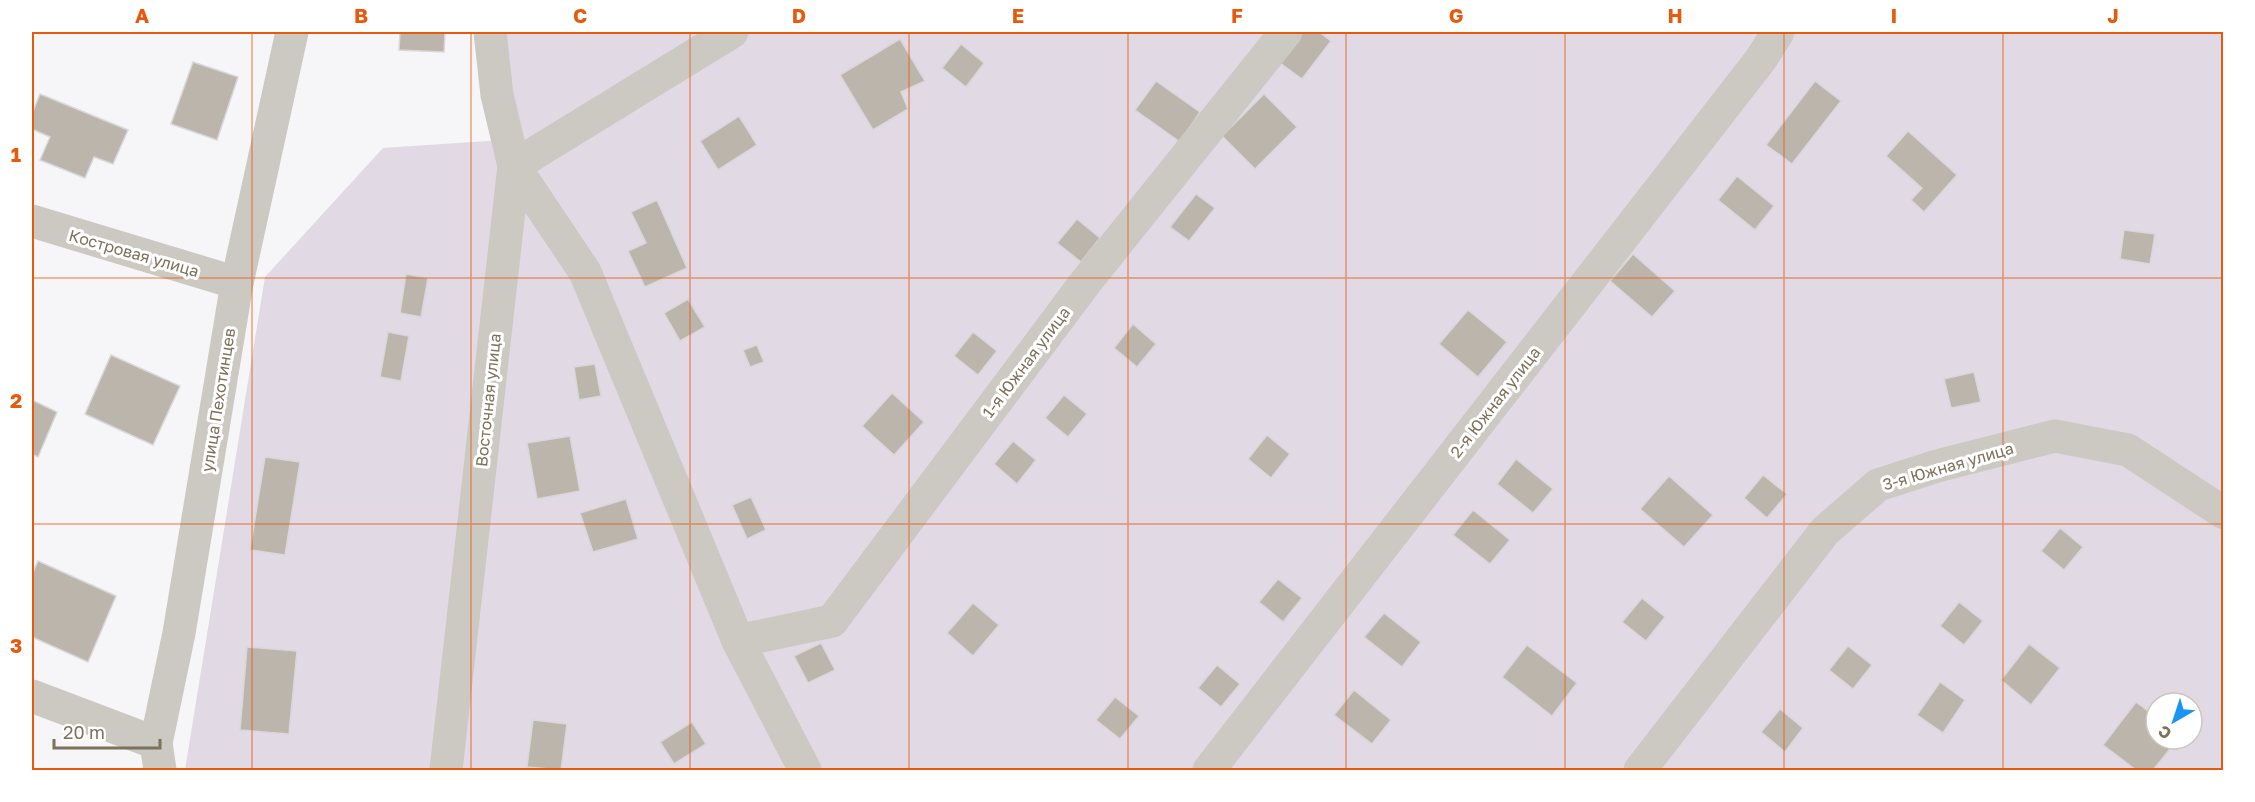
<svg xmlns="http://www.w3.org/2000/svg" width="2255" height="802" viewBox="0 0 2255 802" font-family="'Golos Text',sans-serif">
<style>
.green{fill:#e1d9e3;fill-rule:evenodd}
.building{fill:#bbb5ab;stroke:#d8d7da;stroke-width:1.5}
.lines{fill:none;stroke-linecap:round;stroke-linejoin:round}
.minor{stroke:#ccc9c3;stroke-width:33}
.grid{fill:none;stroke:#e8590c;stroke-width:1.5;stroke-opacity:0.55}
.labels{text-anchor:middle;stroke-width:6;stroke-linejoin:round;paint-order:stroke}
.street-label{font-size:16px;fill:#7d715c;stroke:#fff}
.neatline{fill:none;stroke:#e8590c;stroke-width:2}
.grid-label{font-size:20px;text-anchor:middle;font-weight:bold;fill:#e8590c}
</style>
<rect width="100%" height="100%" fill="#f6f5f8"/>
<!-- green -->
<path class="green" d="M 502,32 L 2223,32 L 2223,770 L 185,770 L 265,277 L 383,148 L 519,139 ZM 2156,703 L 2192,703 L 2192,739 L 2156,739 Z"/>
<!-- building -->
<g class="building">
<polygon points="400,32 445,32 444,52 399,50"/>
<polygon points="1298,32 1319,32 1331,41 1302,79 1276,60"/>
<polygon points="900,39 925,81 901,92 908,109 873,130 840,75"/>
<polygon points="961,44 984,63 966,87 942,68"/>
<polygon points="193,62 238,77 217,140 171,124"/>
<polygon points="1156,81 1200,112 1180,142 1135,110"/>
<polygon points="1815,81 1841,101 1792,164 1766,145"/>
<polygon points="40,94 128,130 113,164 94,157 85,178 40,160 50,137 32,129 32,114"/>
<polygon points="1264,94 1297,127 1255,169 1222,136"/>
<polygon points="739,116 757,145 718,170 700,141"/>
<polygon points="1908,131 1957,175 1924,212 1911,200 1922,188 1886,156"/>
<polygon points="1737,176 1774,206 1755,230 1718,200"/>
<polygon points="1196,194 1215,208 1189,241 1170,227"/>
<polygon points="657,200 687,268 645,287 628,251 646,243 631,212"/>
<polygon points="1077,219 1100,238 1081,262 1057,243"/>
<polygon points="2124,230 2155,234 2150,264 2120,259"/>
<polygon points="1633,254 1675,291 1652,317 1610,281"/>
<polygon points="406,274 428,278 421,317 400,313"/>
<polygon points="688,299 705,327 680,341 664,313"/>
<polygon points="1468,310 1507,342 1478,377 1439,344"/>
<polygon points="1133,324 1156,344 1137,367 1114,348"/>
<polygon points="388,332 409,336 401,381 380,377"/>
<polygon points="973,332 997,351 978,375 954,356"/>
<polygon points="757,345 764,362 750,367 743,350"/>
<polygon points="111,355 180,386 153,445 85,414"/>
<polygon points="595,364 601,396 579,400 574,367"/>
<polygon points="1974,372 1981,402 1951,408 1944,379"/>
<polygon points="892,393 924,422 894,455 862,426"/>
<polygon points="1064,395 1087,414 1068,437 1045,418"/>
<polygon points="32,400 57,412 38,457 32,454"/>
<polygon points="1267,435 1290,454 1271,478 1248,459"/>
<polygon points="570,436 580,491 537,499 527,443"/>
<polygon points="1013,441 1036,460 1017,484 994,464"/>
<polygon points="265,457 300,462 285,555 250,550"/>
<polygon points="1516,459 1553,489 1533,513 1497,484"/>
<polygon points="1763,475 1787,494 1767,518 1744,498"/>
<polygon points="1669,476 1713,515 1684,547 1640,509"/>
<polygon points="751,497 766,530 747,539 732,505"/>
<polygon points="626,499 638,539 593,552 580,513"/>
<polygon points="1473,510 1510,540 1490,564 1453,535"/>
<polygon points="2060,528 2083,547 2064,570 2041,551"/>
<polygon points="38,561 116,596 88,662 32,637 32,575"/>
<polygon points="1278,579 1302,598 1283,622 1259,602"/>
<polygon points="1642,598 1665,617 1646,641 1622,622"/>
<polygon points="1959,602 1983,621 1964,645 1940,626"/>
<polygon points="973,603 999,625 973,656 947,633"/>
<polygon points="1384,613 1421,642 1402,667 1364,637"/>
<polygon points="821,643 835,670 808,683 794,656"/>
<polygon points="2029,644 2060,668 2031,705 2001,680"/>
<polygon points="1527,645 1577,683 1552,716 1502,677"/>
<polygon points="1848,646 1872,665 1853,689 1829,670"/>
<polygon points="247,647 297,651 289,734 240,730"/>
<polygon points="1217,665 1240,684 1221,707 1198,688"/>
<polygon points="1940,682 1965,700 1943,733 1917,715"/>
<polygon points="1354,690 1391,720 1372,744 1334,715"/>
<polygon points="1115,697 1139,716 1120,739 1096,720"/>
<polygon points="2136,702 2156,717 2156,739 2178,739 2153,770 2136,770 2103,745"/>
<polygon points="1780,709 1803,728 1785,752 1761,732"/>
<polygon points="533,720 567,724 561,770 527,767"/>
<polygon points="692,722 706,744 674,764 660,742"/>
</g>
<g class="lines">
<!-- minor -->
<g class="minor">
<polyline points="732,32 514,166 585,272 738,641 805,770"/>
<polyline points="32,221 237,283"/>
<polyline points="738,641 832,621 1085,283 1286,32"/>
<polyline points="32,696 156,743"/>
<polyline points="160,770 156,743 179,633 237,283 292,32"/>
<polyline points="446,770 514,166 497,95 490,32"/>
<polyline points="1209,770 1761,59 1778,32"/>
<polyline points="1640,770 1825,531 1878,485 1937,466 2055,436 2128,450 2224,513"/>
</g>
</g>
<!-- grid -->
<path class="grid" d="M 252,32 L 252,770M 471,32 L 471,770M 690,32 L 690,770M 909,32 L 909,770M 1128,32 L 1128,770M 1346,32 L 1346,770M 1565,32 L 1565,770M 1784,32 L 1784,770M 2003,32 L 2003,770M 32,278 L 2224,278M 32,524 L 2224,524"/>
<g class="labels">
<!-- street labels -->
<g class="street-label">
<text transform="translate(134 253) rotate(16)" y="6">Костровая улица</text>
<text transform="translate(1026 362) rotate(-53)" y="6">1-я Южная улица</text>
<text transform="translate(218 400) rotate(-81)" y="6">улица Пехотинцев</text>
<text transform="translate(488 400) rotate(-84)" y="6">Восточная улица</text>
<text transform="translate(1495 402) rotate(-52)" y="6">2-я Южная улица</text>
<text transform="translate(1948 466) rotate(-16)" y="6">3-я Южная улица</text>
</g>
</g>
<!-- border -->
<rect width="2255" height="802" fill="none" stroke="#ffffff" stroke-width="66"/>
<!-- north arrow -->
<g transform="translate(2174 721) rotate(219)"><circle r="28" fill="#ffffff" stroke="#cbc6be" stroke-width="1.5"/>
<path d="M0-4.5L10 22L0 15L-10 22Z" fill="#1a95f4"/>
<text y="-9" font-size="16" font-weight="bold" text-anchor="middle" fill="#7d715c">С</text>
</g>
<!-- scale -->
<path d="M54 739v9h106v-9" fill="none" stroke="#7d715c" stroke-width="3"/>
<text x="63" y="739" font-size="18" fill="#7d715c" stroke="#ffffff" stroke-width="4.5" paint-order="stroke">20 m</text>
<rect x="33" y="33" width="2189" height="736" class="neatline"/>
<g class="grid-label">
<text x="142" y="23">A</text>
<text x="361" y="23">B</text>
<text x="580" y="23">C</text>
<text x="799" y="23">D</text>
<text x="1018" y="23">E</text>
<text x="1237" y="23">F</text>
<text x="1456" y="23">G</text>
<text x="1675" y="23">H</text>
<text x="1894" y="23">I</text>
<text x="2113" y="23">J</text>
<text x="16" y="162">1</text>
<text x="16" y="408">2</text>
<text x="16" y="653">3</text>
</g>
</svg>
